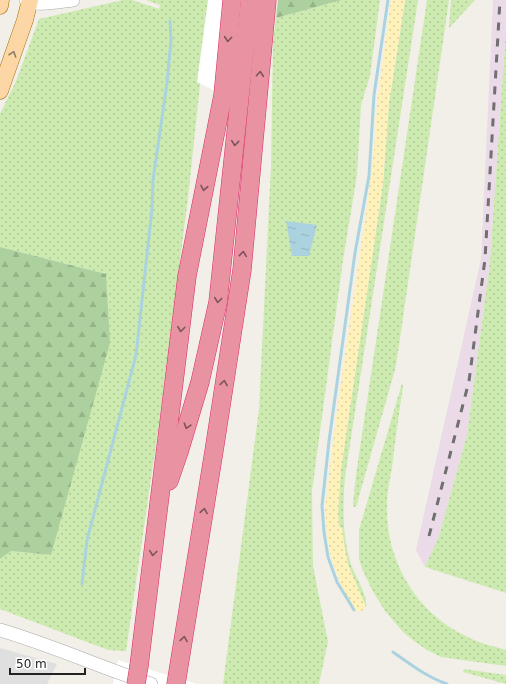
<svg xmlns="http://www.w3.org/2000/svg" width="506" height="684" viewBox="0 0 506 684" font-family="'DejaVu Sans',sans-serif">
<style>
.residential{fill:#e0dfdf}
.railway{fill:#ebdbe8}
.grass{fill:url(#grass-dots)}
.forest{fill:url(#forest-firs)}
.sand{fill:url(#sand-dots)}
.water{fill:url(#water-ripples)}
.pier{fill:#fff}
.lines{fill:none;stroke-linecap:round;stroke-linejoin:round}
.stream{stroke:#aad3df;stroke-width:3}
.minor-casing{stroke:#a9a9a9;stroke-width:14}
.major-casing{stroke:#a06b00;stroke-width:17}
.highway-casing{stroke:#dc2a67;stroke-width:19}
.minor{stroke:#fff;stroke-width:13}
.major{stroke:#fcd6a4;stroke-width:16}
.highway{stroke:#e892a2;stroke-width:18}
.rail{stroke:#707070;stroke-width:3;stroke-dasharray:8 8;stroke-linecap:butt}
.highway-bridge-casing{stroke:#dc2a67;stroke-width:19;stroke-linecap:butt}
.highway-bridge{stroke:#e892a2;stroke-width:18}
.oneway{stroke:#7b545c}
.oneway2{stroke:#8f7c63}
</style>
<defs>
<pattern id="grass-dots" width="8" height="8" patternUnits="userSpaceOnUse"><rect width="8" height="8" fill="#cdebb0"/><path d="M2 2h.1M6 6h.1" fill="none" stroke="#b0c997" stroke-width="1.8" stroke-linecap="round"/></pattern>
<pattern id="forest-firs" width="22" height="20" patternUnits="userSpaceOnUse"><rect width="22" height="20" fill="#add19e"/><path d="M5 1l3.5 6h-7zM16 11l3.5 6h-7z" fill="#95b388"/></pattern>
<pattern id="sand-dots" width="8" height="8" patternUnits="userSpaceOnUse"><rect width="8" height="8" fill="#fff1ba"/><path d="M2 2h.1M6 6h.1" fill="none" stroke="#dacea0" stroke-width="1.8" stroke-linecap="round"/></pattern>
<pattern id="water-ripples" width="26" height="14" patternUnits="userSpaceOnUse"><rect width="26" height="14" fill="#aad3df"/><path d="M2 4q2-2 4 0t4 0M15 11q2-2 4 0t4 0" fill="none" stroke="#92b5bf"/></pattern>
</defs>
<rect width="100%" height="100%" fill="#f2efe9"/>
<!-- residential -->
<polygon class="residential" points="0,648 57,664 47,684 0,684"/>
<!-- railway -->
<polygon class="railway" points="493,0 506,0 506,29 490,262 467,435 439,536 425,567 416,550 481,259"/>
<!-- grass -->
<g class="grass">
<polygon points="123,0 132,0 159,9 160,5 146,0 209,0 188,198 158,431 126,651 108,650 0,609 0,559 10,551 51,555 106,274 0,247 0,114 16,81 39,19"/>
<polygon points="342,0 380,0 370,76 361,105 357,175 343,260 312,491 313,566 328,642 319,684 223,684 259,409 271,166 273,40 276,18"/>
<path d="M 405,0 L 418,0 L 345,477 C 343,505 342,533 350,561 C 353,573 369,596 366,607 L 348,565 L 344,544 L 342,528 L 339,527 L 338,512 L 341,469 L 383,183 L 389,103 Z"/>
<polygon points="427,0 449,0 396,366 356,507 354,507 353,504 356,475"/>
<polygon points="451,0 475,0 449,28"/>
<polygon points="506,29 506,593 425,567 439,536 467,435 490,262"/>
<path d="M 402,383 L 403,387 C 399,414 395,440 392,468 C 390,479 387,492 387,504 C 385,559 415,612 466,636 C 478,643 493,646 506,650 L 506,666 L 441,657 L 427,650 L 414,641 L 402,631 L 385,611 L 372,590 L 363,571 L 359,559 L 359,530 Z"/>
<polygon points="464,669 506,675 506,684 463,672"/>
</g>
<!-- forest -->
<g class="forest">
<polygon points="278,0 342,0 276,18"/>
<polygon points="0,247 106,274 110,343 51,555 11,551 0,559"/>
</g>
<!-- sand -->
<path class="sand" d="M 391,0 L 405,0 L 389,103 L 383,183 L 341,469 L 338,512 L 339,527 L 342,528 L 344,544 L 348,565 L 366,607 C 363,611 359,613 354,610 L 341,585 L 331,558 L 327,536 L 325,510 L 336,417 L 368,198 L 374,150 L 377,104 Z"/>
<!-- water -->
<polygon class="water" points="286,221 317,225 309,256 292,256"/>
<!-- pier -->
<g class="pier">
<polygon points="208,0 240,0 223,95 197,82"/>
<polygon points="118,660 197,684 113,684"/>
</g>
<g class="lines">
<!-- stream -->
<g class="stream">
<polyline points="82,584 87,540 136,355 152,209 153,180 167,83 171,40 170,21"/>
<polyline points="354,610 337,582 328,557 324,532 322,506 329,441 355,253 369,176 374,95 388,0"/>
<path d="M 393,652 C 410,664 427,677 447,684"/>
</g>
<!-- minor casing -->
<g class="minor-casing">
<g id="minor">
<path d="M 26,0 C 34,7 62,1 73,0"/>
<path d="M 0,630 C 51,645 100,667 151,684"/>
</g>
</g>
<!-- major casing -->
<g class="major-casing">
<g id="major">
<polyline points="0,6 1,0"/>
<polyline points="0,91 25,20 30,0"/>
</g>
</g>
<!-- highway casing -->
<g class="highway-casing">
<g id="highway">
<polyline points="169,481 179,452 200,382 218,302 250,0"/>
<polyline points="139,666 187,276 223,95 232,0"/>
<polyline points="176,684 214,451 242,270 267,0"/>
</g>
</g>
<!-- minor -->
<use href="#minor" class="minor"/>
<!-- major -->
<use href="#major" class="major"/>
<!-- highway -->
<use href="#highway" class="highway"/>
<!-- rail -->
<polyline class="rail" points="429,536 469,381 485,259 500,0"/>
<!-- highway-bridge casing -->
<g class="highway-bridge-casing">
<polyline id="highway-bridge" points="136,684 139,666"/>
</g>
<!-- highway-bridge -->
<use href="#highway-bridge" class="highway-bridge"/>
</g>
<!-- one-way arrows -->
<defs><path id="oneway-chevron" d="M-2-3.5L2.5 0L-2 3.5" fill="none" stroke-width="1.6" stroke-linecap="round" stroke-linejoin="round"/></defs>
<g class="oneway">
<use href="#oneway-chevron" transform="translate(228 39) rotate(95)"/>
<use href="#oneway-chevron" transform="translate(260 74) rotate(-85)"/>
<use href="#oneway-chevron" transform="translate(235 143) rotate(96)"/>
<use href="#oneway-chevron" transform="translate(204 188) rotate(101)"/>
<use href="#oneway-chevron" transform="translate(243 254) rotate(-84)"/>
<use href="#oneway-chevron" transform="translate(218 300) rotate(98)"/>
<use href="#oneway-chevron" transform="translate(181 329) rotate(97)"/>
<use href="#oneway-chevron" transform="translate(224 383) rotate(-81)"/>
<use href="#oneway-chevron" transform="translate(187 426) rotate(107)"/>
<use href="#oneway-chevron" transform="translate(204 511) rotate(-81)"/>
<use href="#oneway-chevron" transform="translate(153 553) rotate(97)"/>
<use href="#oneway-chevron" transform="translate(184 639) rotate(-81)"/>
</g>
<use class="oneway2" href="#oneway-chevron" transform="translate(13 54) rotate(-71)"/>
<!-- scale -->
<path d="M10 668v6h75v-6" fill="none" stroke="#222222" stroke-width="2"/>
<text x="16" y="668" font-size="12" fill="#222222" stroke="#ffffff" stroke-width="3" paint-order="stroke">50 m</text>
</svg>
